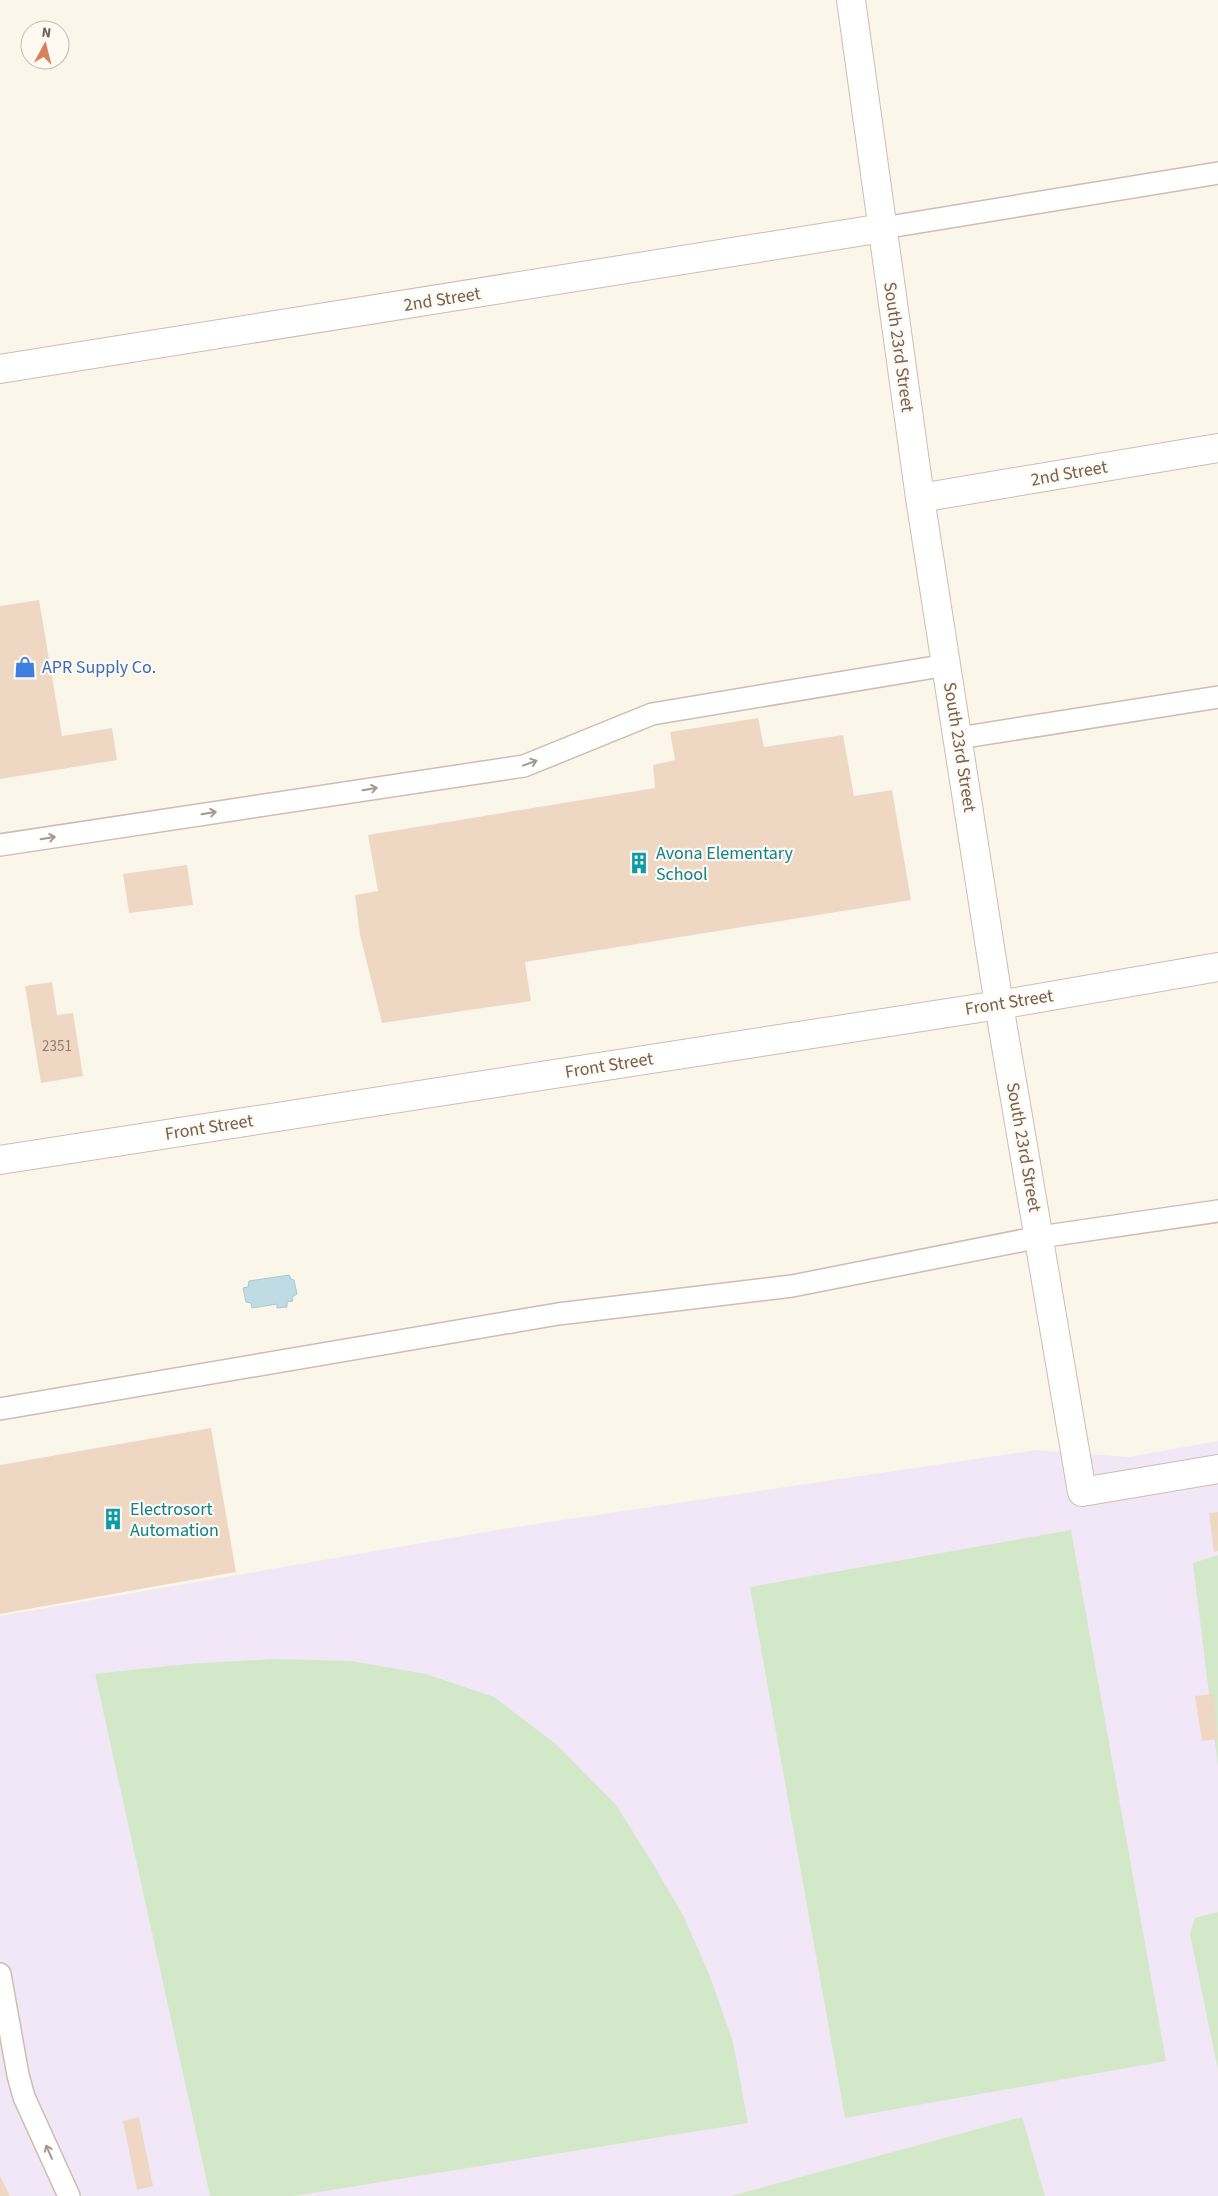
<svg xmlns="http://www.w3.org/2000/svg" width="1218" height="2196" viewBox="0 0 1218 2196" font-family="'Source Sans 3',sans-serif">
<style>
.education{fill:#f2e7f7}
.green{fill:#d3e8c9}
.water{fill:#c0dbe3;stroke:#a7cad4}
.building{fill:#eed8c4}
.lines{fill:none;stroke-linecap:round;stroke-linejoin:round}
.lane-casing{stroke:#ccbeb1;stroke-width:24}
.street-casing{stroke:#ccbeb1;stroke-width:30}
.lane{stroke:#fff;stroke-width:21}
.street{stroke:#fff;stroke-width:28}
.oneway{stroke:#a5978d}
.labels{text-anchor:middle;stroke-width:4.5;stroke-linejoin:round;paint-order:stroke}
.number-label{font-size:15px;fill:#927d6d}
.street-label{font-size:18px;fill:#745f50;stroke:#fef9f1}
.shop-label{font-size:18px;fill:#366cbe;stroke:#fef9f1;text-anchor:start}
.culture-label{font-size:18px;fill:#0d838f;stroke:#fef9f1;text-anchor:start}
</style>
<rect width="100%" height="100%" fill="#fbf6ea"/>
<!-- education -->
<polygon class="education" points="1218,1441 1218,2196 0,2196 0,1616 515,1527 1036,1450 1129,1457"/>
<!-- green -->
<g class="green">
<polygon points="1071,1530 1166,2061 845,2118 750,1587"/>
<polygon points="1218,1555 1218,1767 1193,1563"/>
<polygon points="275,1659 351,1661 426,1674 494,1697 557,1745 616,1805 652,1862 684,1917 709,1974 733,2042 748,2123 294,2196 210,2196 95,1674 188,1664"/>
<polygon points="1218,1912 1218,2070 1190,1934 1195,1918"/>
<polygon points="1022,2117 1045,2196 731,2196"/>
</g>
<!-- water -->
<polygon class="water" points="289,1275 291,1279 294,1280 297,1294 292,1297 293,1301 287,1302 287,1307 277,1308 277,1304 252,1308 251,1303 246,1302 243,1288 248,1287 249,1281"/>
<!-- building -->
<g class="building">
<polygon points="39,600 62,736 112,728 117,760 0,779 0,606"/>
<polygon points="758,718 764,747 843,735 854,796 892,790 911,900 525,962 531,1001 382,1023 360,935 355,895 378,891 368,835 655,788 653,765 675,760 670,732"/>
<polygon points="187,865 193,905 129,913 123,874"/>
<polygon points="52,982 57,1015 73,1013 83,1076 41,1083 25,986"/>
<polygon points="211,1428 236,1572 0,1614 0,1465"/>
<polygon points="1218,1512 1218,1551 1214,1552 1209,1513"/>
<polygon points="1213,1694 1218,1739 1202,1741 1195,1696"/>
<polygon points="139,2117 153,2186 137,2190 123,2121"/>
<polygon points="0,2176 10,2196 0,2196"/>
</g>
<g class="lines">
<!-- lane casing -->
<g class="lane-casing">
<g id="lane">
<polyline points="883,228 1218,173"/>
<polyline points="959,738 1218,697"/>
<polyline points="0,845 524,766 652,714 947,665"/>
<polyline points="0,1409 558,1314 792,1286 1040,1237 1218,1211"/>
<polyline points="0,1974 18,2075 24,2097 69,2196"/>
</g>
</g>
<!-- street casing -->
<g class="street-casing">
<g id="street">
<polyline points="851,0 920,498 999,1005 1082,1492 1218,1469"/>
<polyline points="0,369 883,228"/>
<polyline points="920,498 1218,448"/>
<polyline points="0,1160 999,1005 1218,967"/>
</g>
</g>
<!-- lane -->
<use href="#lane" class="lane"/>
<!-- street -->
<use href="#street" class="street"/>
</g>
<!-- one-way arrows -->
<defs><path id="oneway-shaft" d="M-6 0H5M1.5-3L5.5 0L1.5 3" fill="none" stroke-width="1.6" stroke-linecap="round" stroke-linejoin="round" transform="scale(1.25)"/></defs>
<g class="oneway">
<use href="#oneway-shaft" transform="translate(530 763) rotate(-20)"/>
<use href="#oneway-shaft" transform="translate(370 789) rotate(-9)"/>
<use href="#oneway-shaft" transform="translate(209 813) rotate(-9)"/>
<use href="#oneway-shaft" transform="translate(48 838) rotate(-9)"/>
<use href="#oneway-shaft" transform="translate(49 2152) rotate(-114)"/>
</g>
<!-- icons -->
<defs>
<g id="shop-bare" transform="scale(1.725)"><path d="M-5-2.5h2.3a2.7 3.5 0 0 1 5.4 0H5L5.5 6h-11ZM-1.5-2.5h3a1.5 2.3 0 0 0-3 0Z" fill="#3f7fe0" stroke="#fef9f1" stroke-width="2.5" paint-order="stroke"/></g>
<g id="building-bare" transform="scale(1.725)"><path d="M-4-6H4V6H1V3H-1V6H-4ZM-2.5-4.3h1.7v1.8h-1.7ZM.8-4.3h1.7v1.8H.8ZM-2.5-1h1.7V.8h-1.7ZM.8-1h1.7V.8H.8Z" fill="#0f9aa8" stroke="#fef9f1" stroke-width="2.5" paint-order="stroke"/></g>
</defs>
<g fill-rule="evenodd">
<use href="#shop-bare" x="25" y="667"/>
<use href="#building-bare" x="639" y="863"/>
<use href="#building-bare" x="113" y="1519"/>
</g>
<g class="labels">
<!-- number labels -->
<g class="number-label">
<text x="57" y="1051">2351</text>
</g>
<!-- street labels -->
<g class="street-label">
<text transform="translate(442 299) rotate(-9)" y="6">2nd Street</text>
<text transform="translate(899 347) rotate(82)" y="6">South 23rd Street</text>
<text transform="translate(1069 473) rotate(-10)" y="6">2nd Street</text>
<text transform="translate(960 747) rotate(81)" y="6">South 23rd Street</text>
<text transform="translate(1009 1002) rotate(-9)" y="6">Front Street</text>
<text transform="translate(609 1065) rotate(-9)" y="6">Front Street</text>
<text transform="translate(209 1127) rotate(-9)" y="6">Front Street</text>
<text transform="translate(1024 1147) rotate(80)" y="6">South 23rd Street</text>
</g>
<!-- shop labels -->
<g class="shop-label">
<text x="42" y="673">APR Supply Co.</text>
</g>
<!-- culture labels -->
<g class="culture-label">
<text x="656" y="859">Avona Elementary<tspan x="656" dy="21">School</tspan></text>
<text x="130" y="1515">Electrosort<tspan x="130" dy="21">Automation</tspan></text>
</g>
</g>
<!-- north arrow -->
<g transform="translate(45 45) rotate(7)"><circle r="24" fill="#fef9f1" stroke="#c7bbb1"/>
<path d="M0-4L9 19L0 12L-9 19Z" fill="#d8815c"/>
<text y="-8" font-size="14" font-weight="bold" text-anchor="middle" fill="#745f50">N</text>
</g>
</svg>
